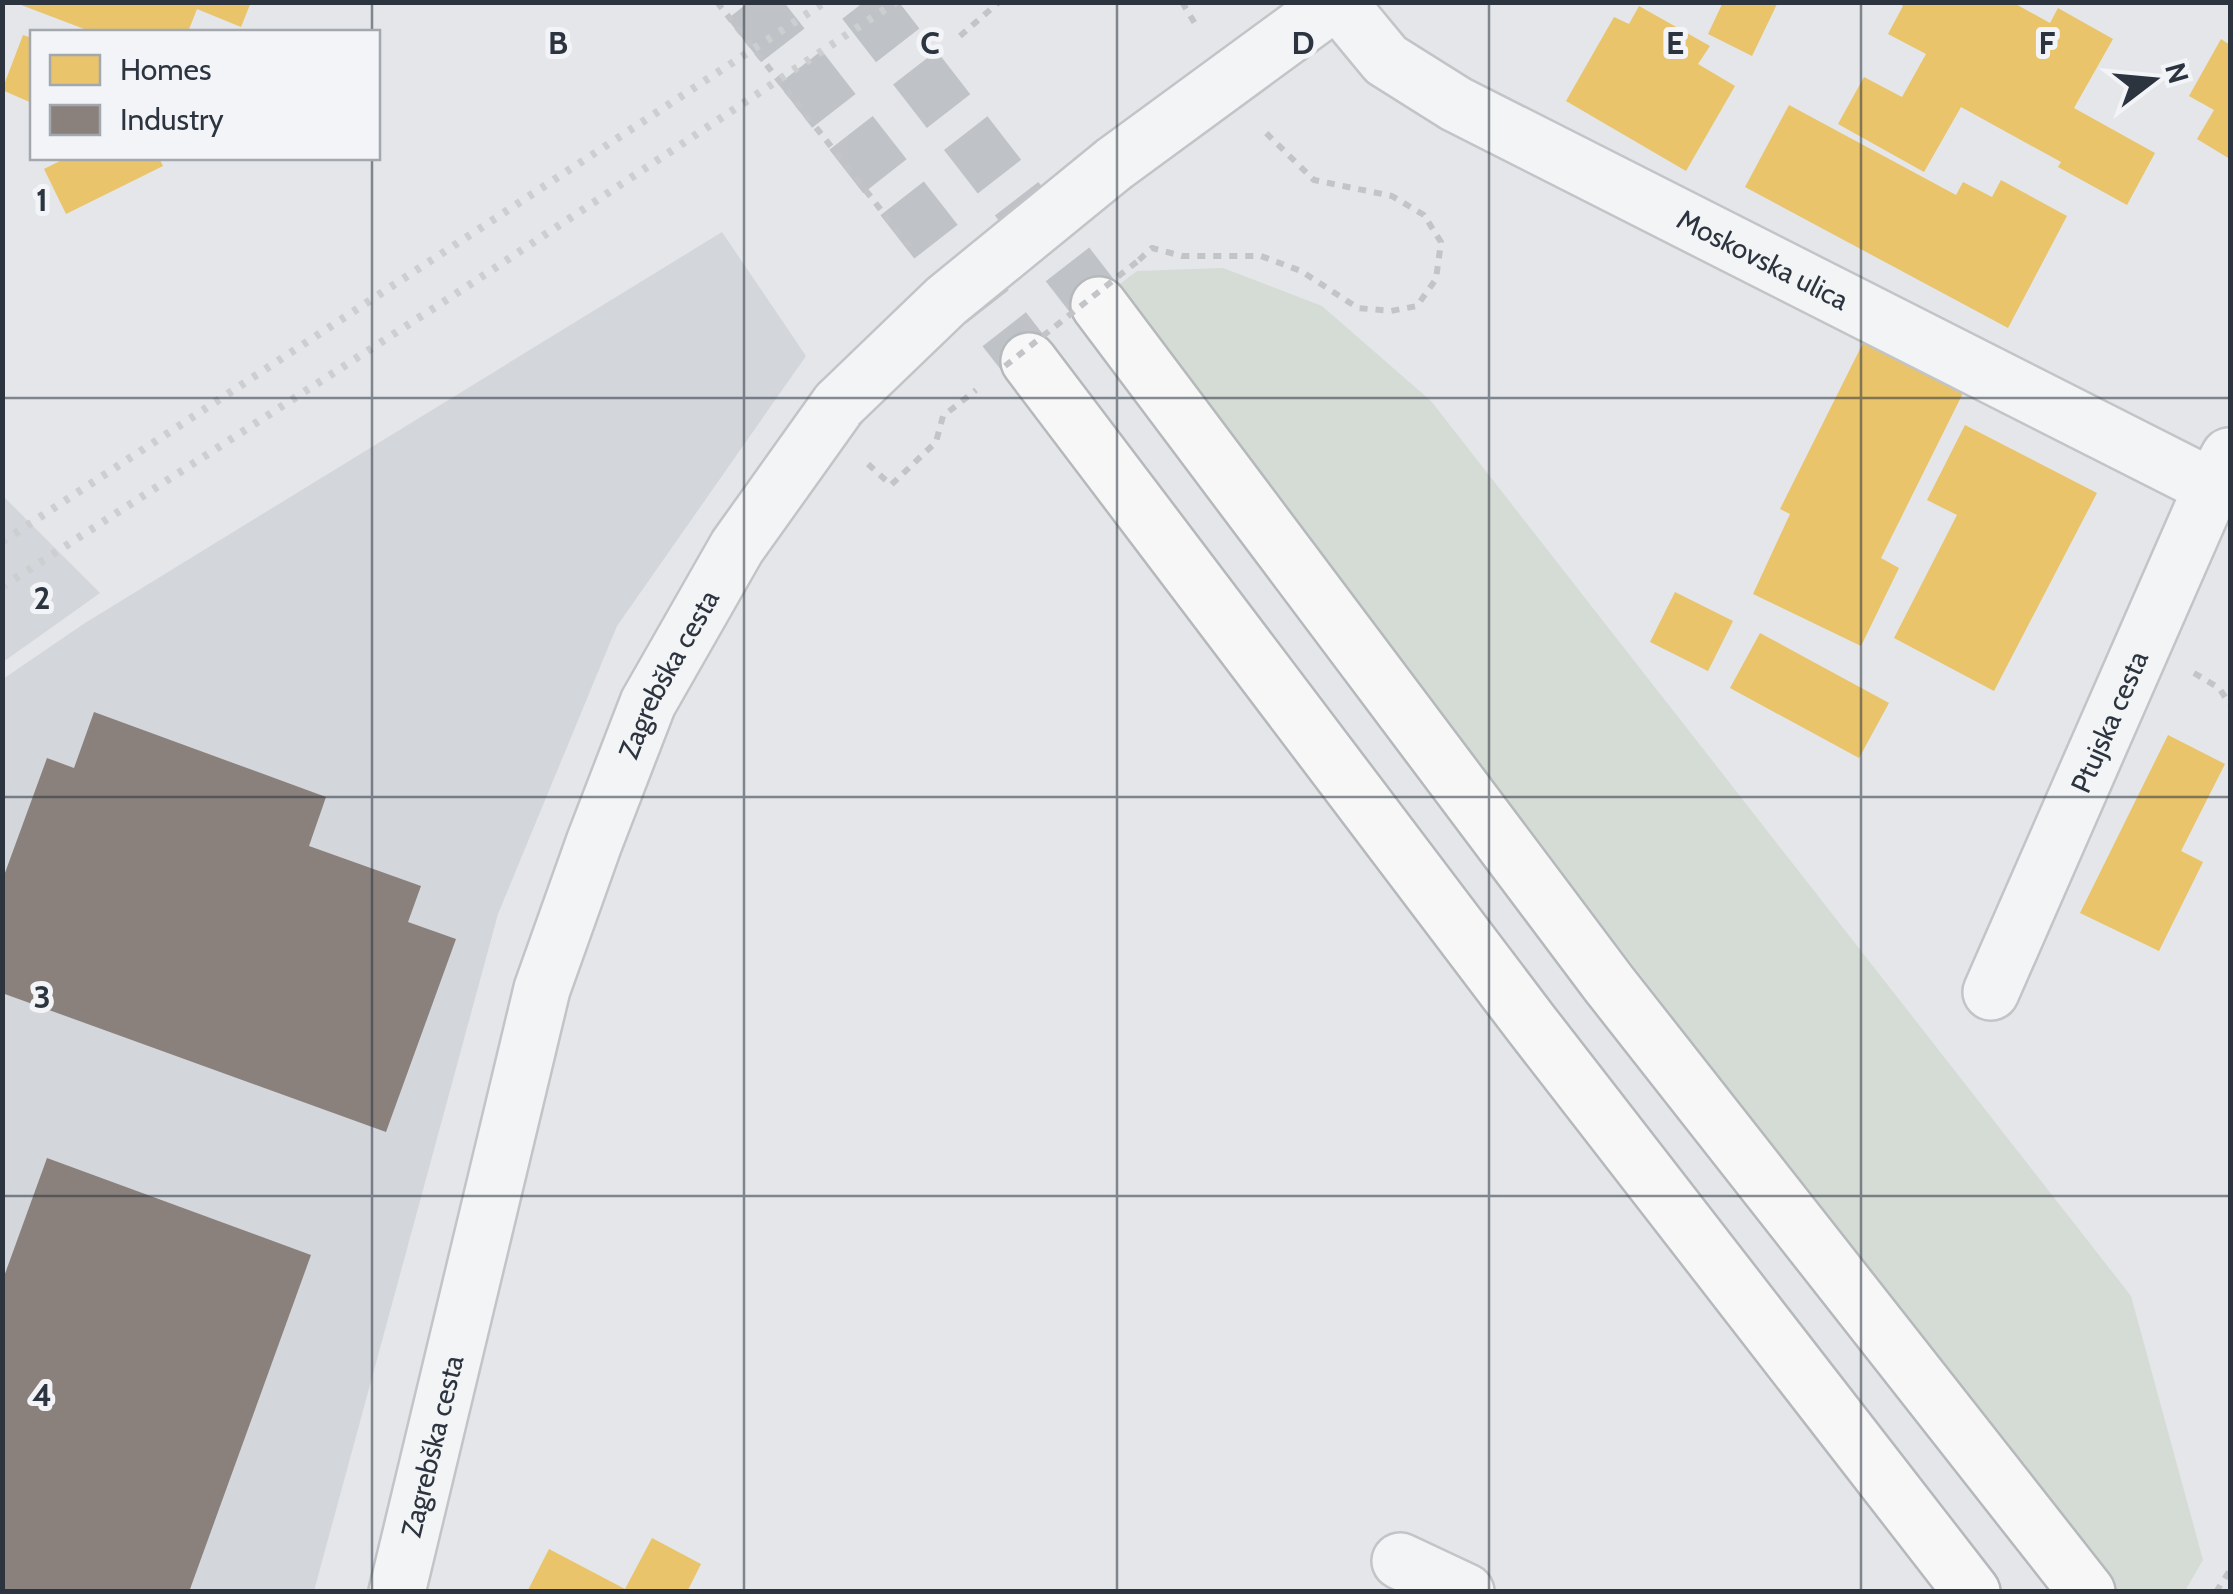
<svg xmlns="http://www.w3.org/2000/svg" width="2233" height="1594" viewBox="0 0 2233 1594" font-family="Cabin,sans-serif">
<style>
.built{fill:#d3d6db}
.green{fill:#d5dcd5}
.homes{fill:#e9c46a}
.industry{fill:#8a817c}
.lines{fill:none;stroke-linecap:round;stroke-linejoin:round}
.highway-tunnel{stroke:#bfc2c7;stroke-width:55;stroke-dasharray:55 28;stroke-linecap:butt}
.minor-casing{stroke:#c2c4c7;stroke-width:60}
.highway-casing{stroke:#b6b9bc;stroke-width:60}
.path{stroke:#c2c4c7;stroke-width:6;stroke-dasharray:8 8;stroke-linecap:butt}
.minor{stroke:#f3f4f5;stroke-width:55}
.highway{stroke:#f7f7f7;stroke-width:55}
.rail{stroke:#ccced0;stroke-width:8;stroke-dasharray:5 10;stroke-linecap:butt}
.minor-bridge-casing{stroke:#c2c4c7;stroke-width:60;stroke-linecap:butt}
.path-bridge{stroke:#c2c4c7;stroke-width:6;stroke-dasharray:8 8;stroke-linecap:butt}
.minor-bridge{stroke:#f3f4f5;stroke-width:55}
.grid{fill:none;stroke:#2c3440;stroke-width:2.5;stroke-opacity:0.55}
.labels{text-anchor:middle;stroke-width:10;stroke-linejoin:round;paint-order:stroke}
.street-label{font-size:28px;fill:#2c3440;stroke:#f2f4f7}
.grid-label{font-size:32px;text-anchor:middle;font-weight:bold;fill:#2c3440;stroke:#f2f4f7;stroke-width:10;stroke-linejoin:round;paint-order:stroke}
</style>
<rect width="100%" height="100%" fill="#e4e6e9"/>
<!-- built -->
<g class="built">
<polygon points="722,232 806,356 617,626 498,914 314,1591 3,1592 3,679 85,623"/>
<polygon points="2,495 100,593 3,662 2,662"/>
</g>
<!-- green -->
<polygon class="green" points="1223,268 1322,306 1431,401 2131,1296 2203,1560 2185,1591 2116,1591 1112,290 1137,271"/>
<!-- homes -->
<g class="homes">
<polygon points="251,2 241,27 197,9 188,32 92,32 16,3"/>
<polygon points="1723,2 1778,2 1752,56 1708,34"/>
<polygon points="1897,2 2012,2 2050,23 2058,8 2113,39 2074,108 2155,153 2127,205 2058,167 2061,162 1961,107 1924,172 1838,124 1864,77 1902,97 1926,54 1888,34 1903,6"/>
<polygon points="1639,6 1710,46 1698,64 1735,86 1686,171 1566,101 1614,17 1629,24"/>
<polygon points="23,35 32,38 32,103 2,90"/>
<polygon points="2221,39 2230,45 2230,159 2197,139 2214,110 2189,96"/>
<polygon points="1789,105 1956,195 1963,182 1992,197 2001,180 2067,216 2008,328 1745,187"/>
<polygon points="66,158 159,158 163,166 66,214 44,169"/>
<polygon points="1865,339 1965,389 1881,558 1899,568 1861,646 1753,594 1790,514 1780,509"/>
<polygon points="1965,425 2097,493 1994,691 1894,638 1957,515 1927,500"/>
<polygon points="1675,592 1733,621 1708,671 1650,642"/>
<polygon points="1760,633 1889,703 1859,758 1730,688"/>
<polygon points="2168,735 2225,764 2181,851 2203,862 2159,951 2080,913"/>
<polygon points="652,1538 701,1564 687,1592 527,1592 549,1549 625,1589"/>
</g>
<!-- industry -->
<g class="industry">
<polygon points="94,712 326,797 309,846 421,886 408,922 456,939 386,1132 2,993 2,881 47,758 74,768"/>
<polygon points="47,1158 311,1255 189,1592 2,1592 2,1282"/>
</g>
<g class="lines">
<!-- highway-tunnel -->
<g class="highway-tunnel">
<polyline points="749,2 1029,361"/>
<polyline points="864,2 1099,305"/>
</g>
<!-- minor casing -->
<g class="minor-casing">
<g id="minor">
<path id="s1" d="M 1338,2 L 1386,60 L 1456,104 L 2212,487"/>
<polyline points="1114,164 1335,2"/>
<path id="s2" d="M 1991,992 L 2212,487 L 2229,456"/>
<polyline points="1400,1561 1466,1592"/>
<path id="s3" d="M 397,1592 L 542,989 L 594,843 L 648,703 L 737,547 L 839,404"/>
</g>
</g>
<!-- highway casing -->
<g class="highway-casing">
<g id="highway">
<polyline points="1099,305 1609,984 2087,1592"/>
<polyline points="1029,361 1532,1025 1972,1592"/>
</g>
</g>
<!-- path -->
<g class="path">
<polyline points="717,2 915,253"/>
<polyline points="1182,2 1197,27"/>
<polyline points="960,36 999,2"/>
<polyline points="1139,260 1152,248 1182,256 1261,256 1301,271 1358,308 1391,311 1417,306 1436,279 1441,242 1424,215 1392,196 1314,180 1262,129"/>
<polyline points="868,464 891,485 936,442 943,416 976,390"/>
<polyline points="2194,673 2219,688 2230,704"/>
<polyline points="2216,1592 2230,1570"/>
</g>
<!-- minor -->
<use href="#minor" class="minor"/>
<!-- highway -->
<use href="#highway" class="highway"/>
<!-- rail -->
<g class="rail">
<polyline points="2,542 825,2"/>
<polyline points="2,587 451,297 896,2"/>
</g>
<!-- minor-bridge casing -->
<g class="minor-bridge-casing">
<polyline id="minor-bridge" points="839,404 946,301 1114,164"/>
</g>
<!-- path-bridge -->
<polyline class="path-bridge" points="1005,366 1139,260"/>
<!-- minor-bridge -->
<use href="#minor-bridge" class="minor-bridge"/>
</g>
<!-- grid -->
<path class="grid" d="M 372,2 L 372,32M 744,2 L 744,1592M 1117,2 L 1117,1592M 1489,2 L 1489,1592M 1861,2 L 1861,1592M 372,158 L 372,1592M 2,398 L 2230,398M 2,797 L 2230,797M 2,1196 L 2230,1196"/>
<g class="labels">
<!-- street labels -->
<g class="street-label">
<text dy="10" stroke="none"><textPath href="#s1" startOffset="502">Moskovska ulica</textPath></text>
<text dy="10" stroke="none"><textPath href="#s3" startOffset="960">Zagrebška cesta</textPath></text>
<text dy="10" stroke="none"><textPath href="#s2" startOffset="295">Ptujska cesta</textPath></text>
<text dy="10" stroke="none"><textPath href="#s3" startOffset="150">Zagrebška cesta</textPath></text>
</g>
</g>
<g class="grid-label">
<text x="558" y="54">B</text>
<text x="930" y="54">C</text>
<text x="1303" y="54">D</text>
<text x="1675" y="54">E</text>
<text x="2047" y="54">F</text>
<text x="42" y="211">1</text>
<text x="42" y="609">2</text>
<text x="42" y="1008">3</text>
<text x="42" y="1406">4</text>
</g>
<!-- border -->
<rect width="2233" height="1594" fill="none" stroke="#2c3440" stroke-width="10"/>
<!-- legend -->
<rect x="30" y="30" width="350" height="130" fill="#f2f4f7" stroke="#a3a7ae" stroke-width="2.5"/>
<rect x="50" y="55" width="50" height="30" fill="#e9c46a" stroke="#a3a7ae" stroke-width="2.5"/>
<text x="120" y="80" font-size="30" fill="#2c3440">Homes</text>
<rect x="50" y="105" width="50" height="30" fill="#8a817c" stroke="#a3a7ae" stroke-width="2.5"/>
<text x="120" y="130" font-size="30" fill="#2c3440">Industry</text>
<!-- north arrow -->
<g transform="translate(2153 80) rotate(74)" stroke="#f2f4f7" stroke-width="8" paint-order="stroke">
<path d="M0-8L18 38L0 25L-18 38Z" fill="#2c3440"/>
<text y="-15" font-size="28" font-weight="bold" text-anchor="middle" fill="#2c3440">N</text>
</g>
</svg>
